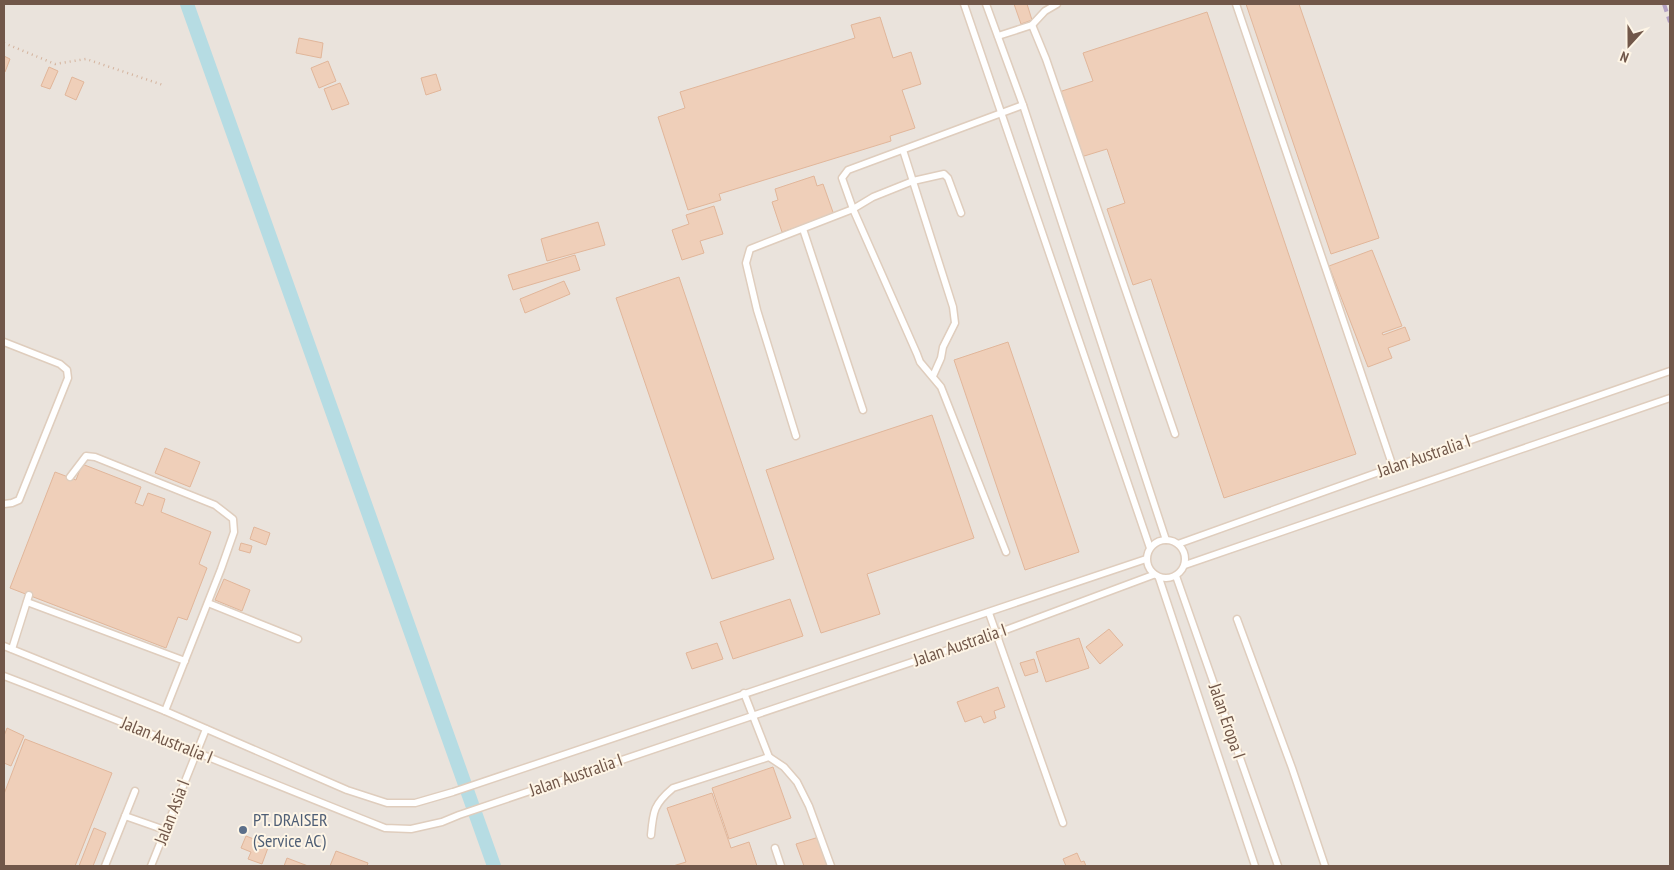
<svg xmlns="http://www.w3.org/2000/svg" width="1674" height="870" viewBox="0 0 1674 870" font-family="'PT Sans Narrow',sans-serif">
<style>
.industrial{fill:#eae3dc}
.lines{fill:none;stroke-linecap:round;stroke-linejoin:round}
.canal{stroke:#b6dce3;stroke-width:14}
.building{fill:#efcfb9;stroke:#e1b69a}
.lane-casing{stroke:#dfcdbd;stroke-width:9}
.path{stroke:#d4b39d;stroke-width:2.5;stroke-dasharray:1 4;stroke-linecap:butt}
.lane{stroke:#fff;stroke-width:6}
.rail{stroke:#b3a1c3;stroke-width:4;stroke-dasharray:8 5;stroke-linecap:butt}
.service-dot{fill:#5c6f8a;stroke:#fef5e6;stroke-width:2}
.labels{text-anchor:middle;stroke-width:4;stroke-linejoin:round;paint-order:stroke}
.street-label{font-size:18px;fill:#715749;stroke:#fef5e6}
.service-label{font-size:18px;fill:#4e5e75;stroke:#fef5e6;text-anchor:start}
</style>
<rect width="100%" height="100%" fill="#fbf1e0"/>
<!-- industrial -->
<rect class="industrial" x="4" y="4" width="1666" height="862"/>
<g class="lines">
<!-- canal -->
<polyline class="canal" points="187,4 494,866"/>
</g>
<!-- building -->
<g class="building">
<polygon points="1014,4 1027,4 1032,20 1021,24"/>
<polygon points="1246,4 1299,4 1379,238 1331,254"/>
<polygon points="1207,12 1356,454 1224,498 1151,279 1133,285 1107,209 1125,203 1107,149 1081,157 1059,92 1093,81 1083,53"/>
<polygon points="880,17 893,58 911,52 921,84 902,90 915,128 890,136 891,141 719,194 721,200 688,210 658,117 685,108 680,92 855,38 851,25"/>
<polygon points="299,38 323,43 321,58 296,53"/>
<polygon points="4,56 10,59 5,72 4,71"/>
<polygon points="328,61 336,81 319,88 311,68"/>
<polygon points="49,67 58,71 50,89 41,86"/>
<polygon points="436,74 441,90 426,95 421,78"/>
<polygon points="72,77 84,82 76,100 65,95"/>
<polygon points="340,83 349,104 332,110 324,89"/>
<polygon points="814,176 817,186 823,184 834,215 782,232 772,202 778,200 775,189"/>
<polygon points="714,206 723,234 700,241 704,253 682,260 672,230 689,224 686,215"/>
<polygon points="598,222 605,245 547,261 541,239"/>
<polygon points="1372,250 1402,326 1382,333 1383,335 1405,327 1410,340 1388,348 1392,358 1368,367 1329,266"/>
<polygon points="575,255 580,270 513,290 508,275"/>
<polygon points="679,277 774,559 712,579 616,298"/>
<polygon points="564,281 570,294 525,313 520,299"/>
<polygon points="1008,342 1079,552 1025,570 954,360"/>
<polygon points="932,415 974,538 867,574 880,614 821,633 766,470"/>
<polygon points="165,448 200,462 190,487 155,473"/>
<polygon points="82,464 141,487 135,503 143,506 148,493 165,499 161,512 211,532 199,564 207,568 187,620 178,617 166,648 10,588 55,472 76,480"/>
<polygon points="254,527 270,533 266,545 250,539"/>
<polygon points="241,543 252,546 250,553 239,550"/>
<polygon points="224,579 250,590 242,611 215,600"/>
<polygon points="790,599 803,636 733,659 720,622"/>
<polygon points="1109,629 1123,645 1100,664 1086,647"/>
<polygon points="1079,638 1089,668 1046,682 1036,652"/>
<polygon points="717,643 723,659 692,669 686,653"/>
<polygon points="1034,659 1038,672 1025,676 1020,663"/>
<polygon points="998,687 1005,707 994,711 996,718 984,723 981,716 965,722 957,702"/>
<polygon points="7,728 24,736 11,766 4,763 4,736"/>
<polygon points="25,739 112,773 75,866 4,866 4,794"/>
<polygon points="773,767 791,818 729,839 712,788"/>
<polygon points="712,793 731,848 749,842 757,866 673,866 686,862 667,808"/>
<polygon points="94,828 106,833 93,866 79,866"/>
<polygon points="246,836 269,845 262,864 248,859 251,852 241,848"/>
<polygon points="819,837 829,866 804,866 796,844"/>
<polygon points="336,851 368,863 367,866 330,866"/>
<polygon points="1077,853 1081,862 1084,861 1086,866 1066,866 1063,859"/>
<polygon points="287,858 308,866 284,866"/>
</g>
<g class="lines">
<!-- lane casing -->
<g class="lane-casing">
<g id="lane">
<polyline points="964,4 1150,548"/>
<polyline points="986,4 1023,105 1166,540"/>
<polyline points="1236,4 1393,467"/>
<polyline points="1032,25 1046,59 1175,434"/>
<polyline points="998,36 1032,25 1045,11 1057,4"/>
<polyline points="903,150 953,307 955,323 943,347 941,358 933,376"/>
<polyline points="803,229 863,410"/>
<polyline points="4,342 60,364 67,370 68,378 19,500 12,503 4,504"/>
<polyline points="796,436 757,310 746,263 750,249 853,209 873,197 913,181 944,174 948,178 961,213"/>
<polyline points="70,477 86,456 95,457 215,505 233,519 234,532 221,569 165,711"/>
<circle cx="1166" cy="559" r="19"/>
<polyline points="1178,544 1393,467 1670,371"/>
<polyline points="1006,552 941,387 920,362 917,354 853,209 842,178 848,170 1023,105"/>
<polyline points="1185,565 1670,398"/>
<polyline points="1176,576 1278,866"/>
<polyline points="1159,578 1255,866"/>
<polyline points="27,602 185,661"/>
<polyline points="208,603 298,639"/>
<polyline points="989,613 1063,823"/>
<polyline points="1237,619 1292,768 1325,866"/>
<polyline points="4,646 165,711 347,790 387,803 415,803 453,792 1146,559"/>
<polyline points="12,649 29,595"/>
<path d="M 4,676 C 132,725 258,778 385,828 L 411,829 L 442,822 L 459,815 L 995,634 L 1153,575"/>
<polyline points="744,693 769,757 784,767 797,782 809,806 831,866"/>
<polyline points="125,816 165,830"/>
<path d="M 651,835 C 653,811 654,804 673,788 L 769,757"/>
<polyline points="775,848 781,866"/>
<polyline points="105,866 135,791"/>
<polyline points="151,866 206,729"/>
</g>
</g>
<!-- path -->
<polyline class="path" points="4,43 55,64 86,59 163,85"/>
<!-- lane -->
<use href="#lane" class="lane"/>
<!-- rail -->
<polyline class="rail" points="1664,4 1670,22"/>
</g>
<!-- markers -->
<circle class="service-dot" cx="243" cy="830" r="5"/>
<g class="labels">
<!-- street labels -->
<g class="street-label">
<text transform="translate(1424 456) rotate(-19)" y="6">Jalan Australia I</text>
<text transform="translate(960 645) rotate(-19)" y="6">Jalan Australia I</text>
<text transform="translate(1227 721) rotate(71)" y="6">Jalan Eropa I</text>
<text transform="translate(167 740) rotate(22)" y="6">Jalan Australia I</text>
<text transform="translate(576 775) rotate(-19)" y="6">Jalan Australia I</text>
<text transform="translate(172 812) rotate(-69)" y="6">Jalan Asia I</text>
</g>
<!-- service labels -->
<g class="service-label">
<text x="253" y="826">PT. DRAISER<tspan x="253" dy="21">(Service AC)</tspan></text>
</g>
</g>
<!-- border -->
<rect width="1674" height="870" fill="none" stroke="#715749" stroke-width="10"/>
<!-- north arrow -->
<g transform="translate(1629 45) rotate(201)" stroke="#fef5e6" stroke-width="4" paint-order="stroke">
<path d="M0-4L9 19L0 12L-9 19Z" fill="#715749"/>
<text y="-8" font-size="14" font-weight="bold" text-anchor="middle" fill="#715749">N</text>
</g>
</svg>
